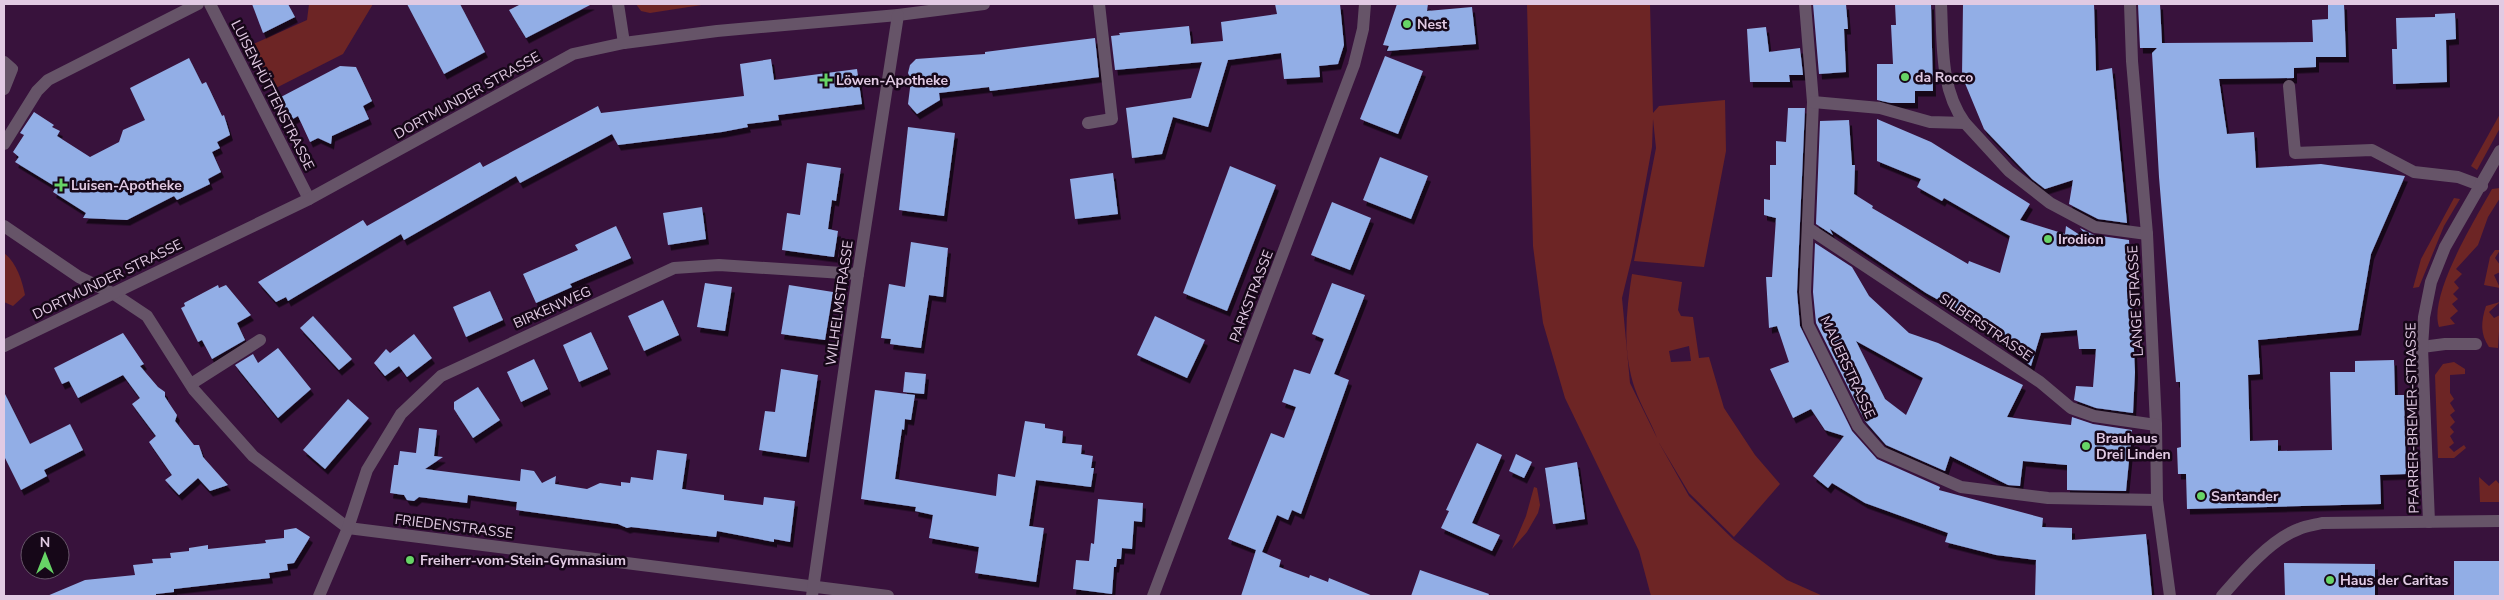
<svg xmlns="http://www.w3.org/2000/svg" width="2504" height="600" viewBox="0 0 2504 600" font-family="'Nunito Sans',sans-serif">
<style>
.green{fill:#6d2525;fill-rule:evenodd}
.building{fill:#92aee6;fill-rule:evenodd;filter:url(#shadow)}
.lines{fill:none;stroke-linecap:round;stroke-linejoin:round}
.minor{stroke:#665468;stroke-width:12}
.poi-dot{fill:#67d466;stroke:#160718;stroke-width:2}
.labels{text-anchor:middle;stroke-width:5;stroke-linejoin:round;paint-order:stroke}
.poi-label{font-size:14px;font-weight:bold;fill:#e1cae3;stroke:#160718;text-anchor:start}
.street-label{font-size:14px;fill:#e1cae3;stroke:#160718}
</style>
<defs>
<filter id="shadow"><feDropShadow dx="3" dy="5.5" stdDeviation="0" flood-color="#0009"/></filter>
</defs>
<rect width="100%" height="100%" fill="#38123c"/>
<!-- green -->
<g class="green">
<polygon points="309,4 373,4 343,54 274,89 251,45 307,20"/>
<polygon points="636,4 708,4 650,13 641,11"/>
<path d="M 1527,4 L 1650,4 L 1653,113 L 1659,106 L 1725,100 L 1726,151 L 1704,267 L 1634,261 L 1656,148 L 1653,119 L 1652,147 L 1632,257 L 1622,298 L 1630,383 L 1657,438 C 1651,422 1641,406 1635,389 C 1622,352 1626,311 1632,274 L 1682,282 L 1678,310 L 1681,316 L 1693,317 L 1699,358 L 1709,357 L 1724,408 L 1755,455 L 1780,484 L 1734,537 L 1689,493 L 1658,441 L 1689,496 L 1734,540 L 1787,580 L 1823,596 L 1651,596 L 1639,551 L 1565,398 L 1543,323 L 1533,246 ZM 1689,346 L 1691,361 L 1671,362 L 1669,351 Z"/>
<polygon points="2500,114 2500,128 2477,170 2471,166"/>
<path d="M 2500,188 L 2500,198 L 2488,217 L 2478,245 L 2456,269 L 2462,274 L 2454,282 L 2459,288 L 2453,294 L 2458,299 L 2452,304 L 2458,311 L 2450,318 L 2455,324 L 2439,327 C 2428,295 2476,218 2492,189 Z"/>
<polygon points="2454,198 2460,199 2444,226 2419,287 2413,288 2421,259"/>
<polygon points="2495,250 2500,250 2495,258 2500,265 2500,272 2494,275 2500,288 2484,285 2490,257"/>
<path d="M 4,253 C 16,262 22,280 25,295 L 13,306 L 4,302 Z"/>
<path d="M 2500,302 L 2489,312 L 2494,318 L 2500,315 L 2498,348 L 2489,347 C 2480,334 2481,321 2486,306 Z"/>
<polygon points="2454,362 2465,369 2465,374 2450,375 2450,393 2454,399 2450,403 2455,411 2450,415 2455,422 2450,427 2454,432 2450,436 2454,443 2449,447 2454,452 2464,445 2466,448 2454,458 2438,458 2435,375 2443,364"/>
<polygon points="2479,477 2489,486 2496,480 2500,485 2500,502 2480,502"/>
<polygon points="1534,487 1537,488 1540,505 1538,513 1527,532 1512,549 1526,516"/>
</g>
<!-- building -->
<g class="building">
<polygon points="252,4 288,4 295,17 263,33"/>
<polygon points="407,4 460,4 485,52 444,74"/>
<polygon points="521,4 592,4 526,38 509,10"/>
<polygon points="1275,4 1340,4 1344,45 1338,64 1319,66 1320,77 1284,79 1281,53 1228,60 1208,127 1173,117 1162,154 1132,158 1126,108 1191,98 1202,62 1115,70 1111,36 1120,35 1119,33 1189,26 1191,44 1223,41 1221,22 1277,14"/>
<polygon points="1397,4 1428,4 1427,11 1472,7 1476,44 1387,51 1389,46 1383,45"/>
<polygon points="1813,4 1846,4 1848,29 1844,29 1846,72 1819,74"/>
<polygon points="1895,4 1931,4 1933,91 1915,91 1915,103 1891,103 1877,100 1877,64 1893,64 1891,25 1896,25"/>
<polygon points="1963,4 2094,4 2096,71 2112,68 2127,223 2098,219 2069,204 2073,180 2045,189 2032,179 1984,129 1962,76"/>
<polygon points="2138,4 2160,4 2162,43 2313,42 2312,20 2328,19 2328,4 2344,4 2346,57 2316,57 2316,67 2294,68 2294,78 2219,79 2227,134 2254,132 2256,168 2321,164 2405,176 2371,254 2358,330 2258,340 2260,374 2248,375 2250,441 2278,440 2278,451 2332,450 2330,372 2355,372 2355,361 2394,360 2395,395 2404,395 2406,474 2380,475 2381,504 2187,509 2186,474 2178,474 2177,448 2181,447 2180,382 2176,382 2159,177 2152,53 2157,48 2140,48"/>
<polygon points="2455,13 2456,39 2446,40 2447,82 2393,84 2392,49 2397,49 2396,18 2435,17 2435,14"/>
<polygon points="1766,27 1769,52 1800,48 1803,75 1789,75 1790,82 1750,82 1747,29"/>
<polygon points="1095,38 1099,77 990,91 989,87 939,93 940,100 917,114 908,104 911,80 908,73 910,65 916,59 985,54 985,52"/>
<polygon points="1385,56 1423,71 1398,134 1360,119"/>
<polygon points="189,58 202,84 206,82 222,116 224,115 230,135 217,142 220,148 212,152 221,172 208,179 210,184 177,200 174,196 127,220 83,218 86,213 53,192 56,187 15,162 19,157 13,152 24,135 20,133 34,112 54,125 52,127 60,131 57,136 90,157 119,142 123,130 145,120 130,88"/>
<polygon points="771,59 774,80 857,69 862,104 778,115 779,120 747,124 748,127 722,132 618,145 612,134 520,183 516,176 404,240 401,234 288,301 286,297 276,302 258,282 363,220 367,226 480,162 483,167 598,106 601,113 744,96 740,64"/>
<polygon points="340,66 356,67 372,101 363,106 369,119 332,136 331,144 318,138 310,142 298,116 291,120 279,98"/>
<polygon points="1788,108 1805,108 1797,292 1800,326 1852,431 1877,459 1940,487 1939,490 2043,518 2042,527 2072,528 2072,540 2146,534 2152,596 2035,596 2036,560 1996,555 1945,542 1948,533 1865,503 1832,483 1828,488 1813,476 1844,436 1825,430 1811,409 1793,418 1770,369 1789,362 1777,326 1769,328 1766,277 1772,277 1776,218 1764,215 1764,199 1770,200 1770,165 1776,165 1776,141 1786,142"/>
<polygon points="1877,119 1931,142 2030,204 2020,220 2065,234 2066,226 2083,237 2085,234 2080,228 2094,235 2129,240 2135,372 2133,413 2096,408 2074,400 2076,386 2093,387 2096,349 2079,349 2077,330 2041,333 2031,366 1967,316 1926,293 1830,229 1833,235 1816,224 1820,121 1849,120 1852,165 1855,165 1854,194 1873,206 1872,208 1968,264 1969,261 2000,273 2010,236 1944,198 1942,201 1917,187 1921,179 1877,161"/>
<polygon points="908,127 955,133 944,216 899,210"/>
<polygon points="1380,157 1428,176 1411,219 1363,200"/>
<polygon points="807,163 841,168 836,201 832,200 828,229 838,231 834,257 782,250 787,213 800,215"/>
<polygon points="1230,166 1276,185 1227,311 1183,293"/>
<polygon points="1113,173 1118,214 1075,219 1070,179"/>
<polygon points="1332,202 1371,218 1350,270 1311,255"/>
<polygon points="702,207 706,239 668,245 663,213"/>
<polygon points="616,226 631,258 570,284 572,287 536,303 523,274 578,250 575,245"/>
<polygon points="911,242 948,248 943,297 929,295 921,348 890,344 891,339 881,338 889,284 905,287"/>
<path d="M 1815,243 L 1852,267 L 1869,296 L 1909,333 L 1938,343 L 2023,385 L 2007,417 L 2071,425 L 2072,417 L 2093,424 L 2132,430 L 2126,491 L 2067,490 L 2067,465 L 2023,461 L 2020,486 L 2008,485 L 1950,456 L 1945,471 L 1886,445 L 1865,421 L 1816,323 L 1813,292 ZM 1856,341 L 1923,378 L 1906,415 L 1885,399 Z"/>
<polygon points="705,283 732,287 725,331 697,327"/>
<polygon points="1332,283 1365,295 1334,374 1349,380 1301,514 1292,510 1288,520 1277,515 1262,552 1281,560 1279,567 1309,578 1310,575 1328,582 1329,578 1373,596 1241,596 1256,550 1228,539 1271,433 1284,438 1296,407 1282,402 1294,369 1310,374 1324,339 1312,334"/>
<polygon points="218,285 219,288 226,285 251,315 237,323 245,340 212,359 202,340 198,342 181,308 185,306 184,303"/>
<polygon points="789,285 833,292 825,340 781,334"/>
<polygon points="490,291 503,320 466,337 453,307"/>
<polygon points="663,300 679,335 644,351 628,316"/>
<polygon points="313,316 352,359 339,370 300,328"/>
<polygon points="1155,316 1205,340 1187,378 1137,355"/>
<polygon points="591,332 608,369 579,382 563,345"/>
<polygon points="123,333 144,364 140,366 158,387 165,392 165,397 177,415 175,421 194,445 199,445 203,457 228,485 210,491 198,478 179,495 165,480 172,475 149,442 156,436 132,404 140,398 123,375 78,398 69,381 62,384 54,368"/>
<polygon points="414,334 432,358 407,377 399,366 385,376 374,363 386,349 390,353"/>
<polygon points="278,348 311,389 278,418 235,365 253,354 258,363"/>
<polygon points="534,359 548,389 521,402 507,372"/>
<polygon points="781,369 818,375 806,457 759,450 765,411 775,412"/>
<polygon points="905,372 926,374 924,394 903,392"/>
<polygon points="478,387 500,420 473,438 454,409 454,402"/>
<polygon points="875,390 915,395 911,420 905,419 904,430 902,429 895,479 996,496 998,474 1015,477 1025,421 1045,424 1045,428 1063,431 1062,443 1082,445 1081,454 1093,456 1091,468 1094,468 1091,487 1036,480 1029,526 1044,528 1036,582 975,573 979,547 929,538 933,515 915,511 916,507 861,499"/>
<polygon points="4,392 30,444 70,424 83,450 44,470 47,476 21,490 4,456"/>
<polygon points="348,399 369,418 325,469 303,450"/>
<polygon points="419,428 437,430 434,456 443,457 425,469 520,481 521,469 534,471 542,483 556,476 555,484 587,489 600,483 621,486 621,482 630,483 631,477 653,480 657,450 687,454 682,489 724,495 724,500 763,505 764,497 795,501 790,542 774,539 774,542 717,531 716,537 631,527 627,528 618,524 516,510 517,502 468,495 467,503 419,497 414,501 407,500 404,495 390,493 394,465 398,465 400,451 416,453"/>
<polygon points="1477,443 1502,455 1472,523 1500,535 1492,551 1441,528 1449,511 1446,510"/>
<polygon points="1516,454 1532,462 1524,478 1509,471"/>
<polygon points="1577,462 1585,519 1553,524 1545,468"/>
<polygon points="1098,499 1143,503 1142,522 1134,521 1132,549 1122,548 1121,559 1117,559 1116,567 1114,567 1112,594 1073,589 1076,560 1089,561 1091,543 1094,544"/>
<polygon points="296,528 310,537 294,563 287,564 288,570 269,573 270,578 174,589 174,592 156,594 156,596 47,596 85,580 135,575 133,565 153,563 152,559 171,558 170,553 189,551 189,548 208,545 208,549 266,543 265,540 284,538 284,530"/>
<rect x="2454" y="561" width="46" height="35"/>
<polygon points="2284,563 2375,564 2375,596 2285,596"/>
<polygon points="1420,570 1489,594 1488,596 1411,596"/>
</g>
<g class="lines">
<!-- minor -->
<g class="minor">
<polyline points="210,4 309,199"/>
<polyline points="618,4 624,43"/>
<polyline points="1805,4 1813,102 1805,292 1808,325 1858,426 1881,452 1961,487 2048,498 2157,500"/>
<path d="M 1941,4 C 1943,43 1940,90 1965,123 L 2009,171 L 2050,203 L 2095,227 L 2147,234"/>
<polyline points="2130,4 2132,61 2147,234 2156,425 2157,500 2170,596"/>
<polyline points="4,62 12,69 4,89"/>
<polyline points="2289,86 2295,153 2372,150 2414,172 2458,177 2482,186"/>
<polyline points="1813,102 1880,108 1930,122 1965,123"/>
<polyline points="1088,123 1112,119 1099,4"/>
<polyline points="4,144 37,91 48,80 198,4"/>
<polyline points="4,226 79,277 114,294 147,316 194,390 253,456 348,528 888,596"/>
<polyline points="1808,228 2040,382 2071,408 2094,416 2156,425"/>
<polyline points="4,346 309,199 573,54 624,43 717,31 898,15 984,4"/>
<polyline points="2422,347 2445,344 2476,344"/>
<polyline points="191,384 260,340"/>
<polyline points="2429,522 2422,347 2424,317 2431,282 2445,247 2500,151"/>
<polyline points="319,596 348,528 367,470 401,414 441,376 674,268 719,265 858,274"/>
<polyline points="812,596 858,274 898,15"/>
<polyline points="1153,596 1354,65 1363,29 1365,4"/>
<path d="M 2222,596 C 2241,574 2271,539 2299,529 C 2306,526 2314,525 2322,523 L 2500,521"/>
</g>
</g>
<!-- markers -->
<g class="poi-dot">
<circle cx="1407" cy="24" r="5"/>
<circle cx="1905" cy="77" r="5"/>
<path d="M823.5 72.5h5v5h5v5h-5v5h-5v-5h-5v-5h5z"/>
<path d="M58.5 177.5h5v5h5v5h-5v5h-5v-5h-5v-5h5z"/>
<circle cx="2048" cy="239" r="5"/>
<circle cx="2086" cy="446" r="5"/>
<circle cx="2201" cy="496" r="5"/>
<circle cx="410" cy="560" r="5"/>
<circle cx="2330" cy="580" r="5"/>
</g>
<g class="labels">
<!-- poi labels -->
<g class="poi-label">
<text x="1417" y="29">Nest</text>
<text x="1915" y="82">da Rocco</text>
<text x="836" y="85">Löwen-Apotheke</text>
<text x="71" y="190">Luisen-Apotheke</text>
<text x="2058" y="244">Irodion</text>
<text x="2096" y="443">Brauhaus<tspan x="2096" dy="16">Drei Linden</tspan></text>
<text x="2211" y="501">Santander</text>
<text x="420" y="565">Freiherr-vom-Stein-Gymnasium</text>
<text x="2340" y="585">Haus der Caritas</text>
</g>
<!-- street labels -->
<g class="street-label">
<text transform="translate(273 95) rotate(63)" y="5">LUISENHÜTTENSTRASSE</text>
<text transform="translate(467 95) rotate(-29)" y="5">DORTMUNDER STRASSE</text>
<text transform="translate(107 279) rotate(-26)" y="5">DORTMUNDER STRASSE</text>
<text transform="translate(1251 296) rotate(-69)" y="5">PARKSTRASSE</text>
<text transform="translate(2135 301) rotate(-93)" y="5">LANGE STRASSE</text>
<text transform="translate(839 303) rotate(-82)" y="5">WILHELMSTRASSE</text>
<text transform="translate(552 307) rotate(-24)" y="5">BIRKENWEG</text>
<text transform="translate(1986 327) rotate(34)" y="5">SILBERSTRASSE</text>
<text transform="translate(1848 367) rotate(65)" y="5">MAUERSTRASSE</text>
<text transform="translate(2412 418) rotate(-91)" y="5">PFARRER-BREMER-STRASSE</text>
<text transform="translate(454 526) rotate(7)" y="5">FRIEDENSTRASSE</text>
</g>
</g>
<!-- border -->
<rect width="2504" height="600" fill="none" stroke="#e1cae3" stroke-width="10"/>
<!-- north arrow -->
<g transform="translate(45 555)"><circle r="24" fill="#160718" stroke="#675569"/>
<path d="M0-4L9 19L0 12L-9 19Z" fill="#67d466"/>
<text y="-8" font-size="14" font-weight="bold" text-anchor="middle" fill="#e1cae3">N</text>
</g>
</svg>
